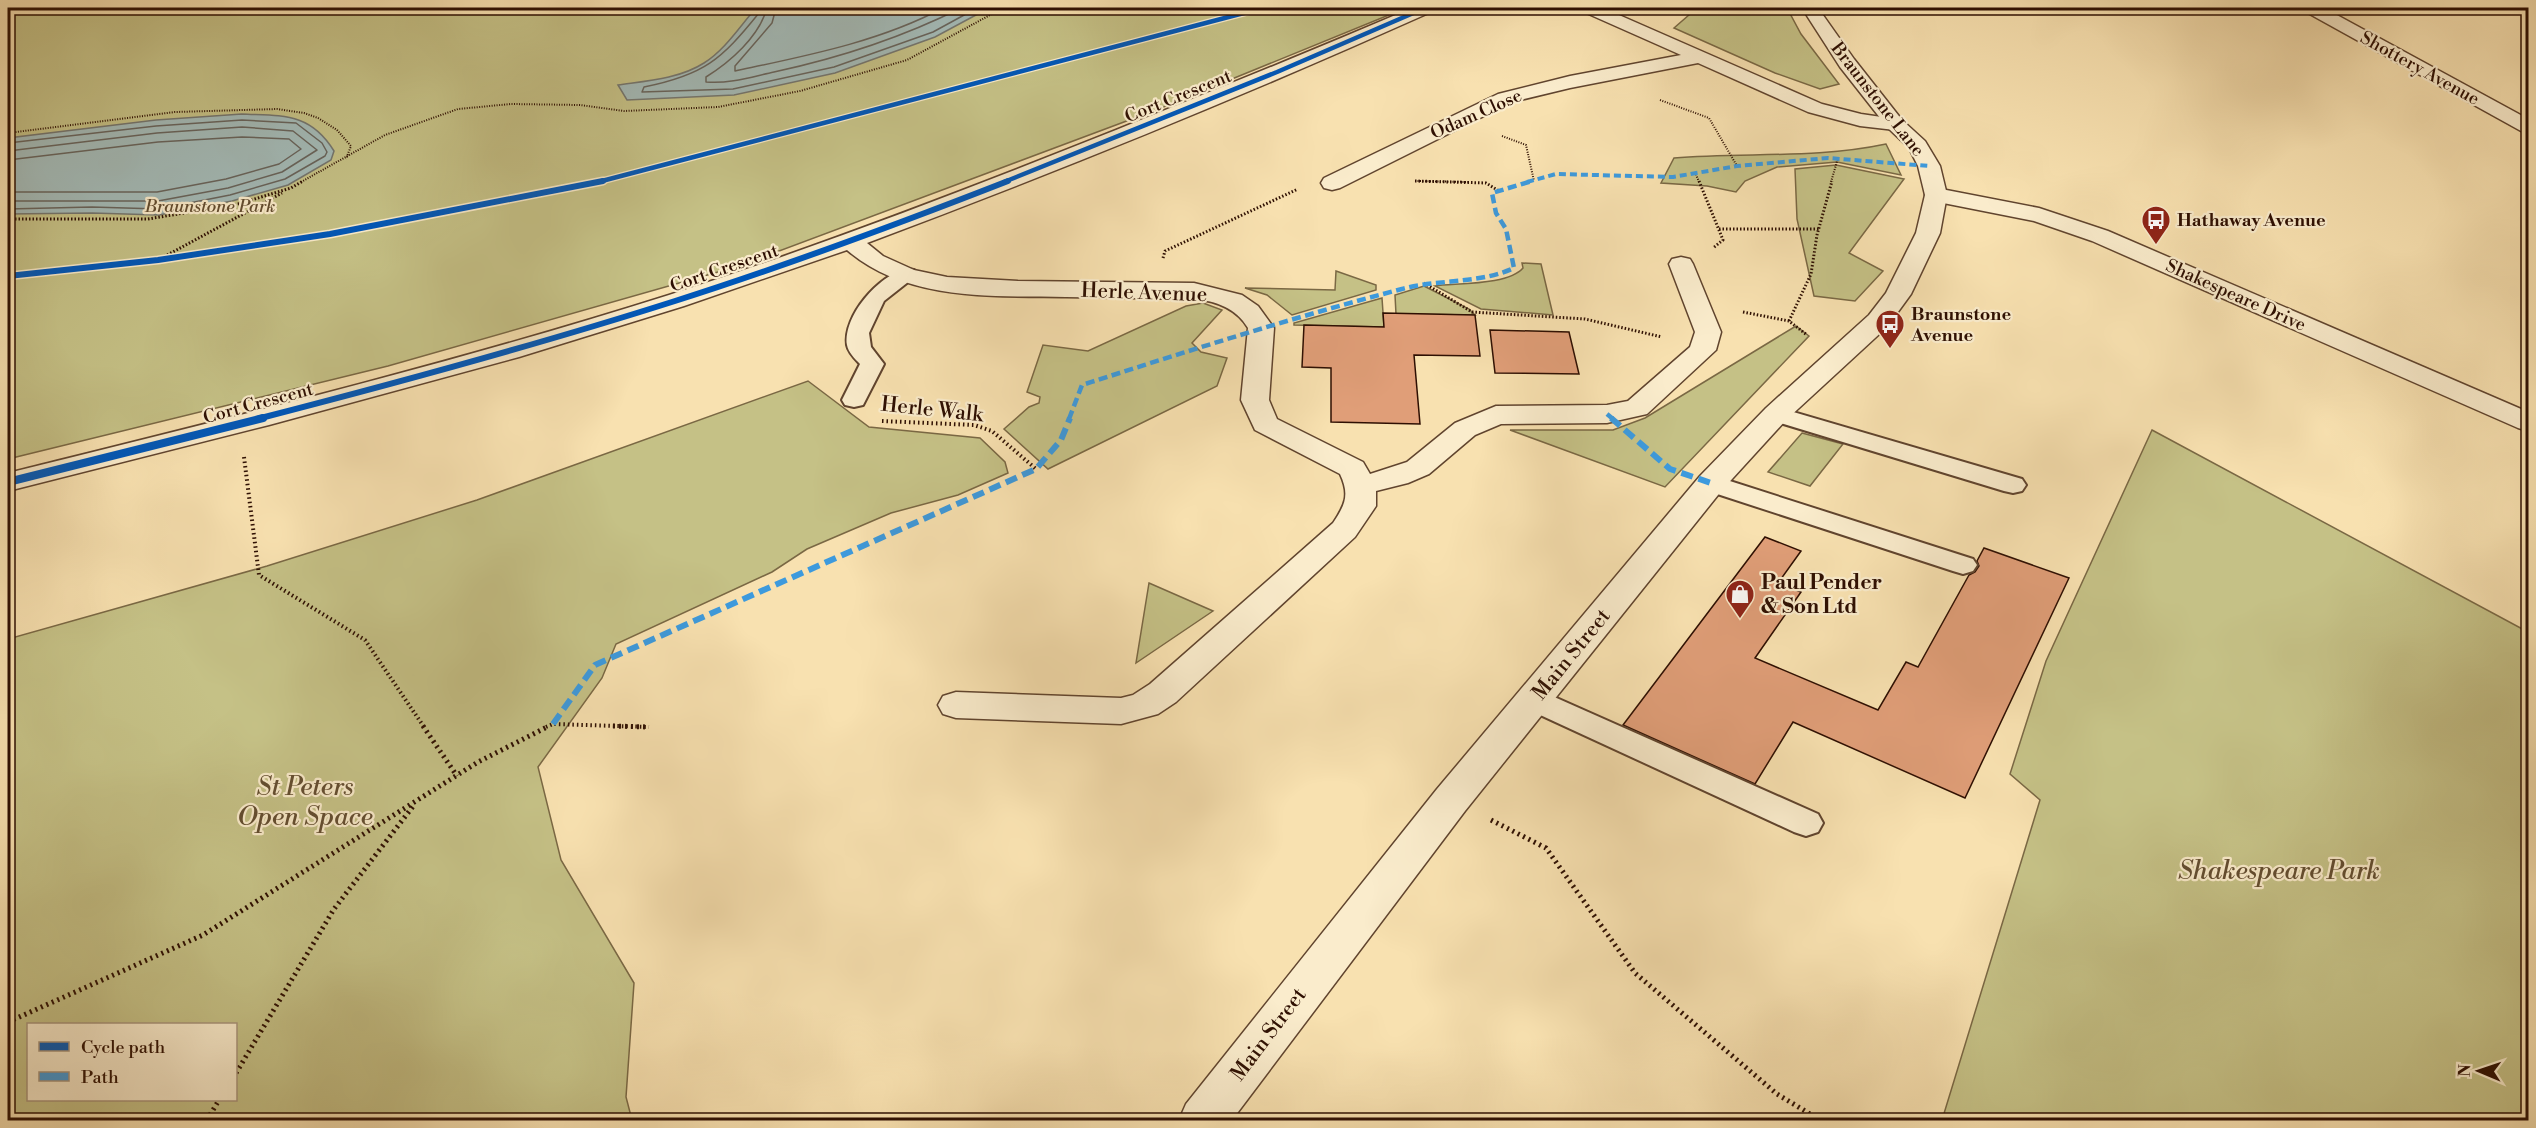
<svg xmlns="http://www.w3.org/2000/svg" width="2536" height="1128" viewBox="0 0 2536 1128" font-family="'Libre Bodoni',serif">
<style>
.green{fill:#c5c186;stroke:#7a6844;stroke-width:1.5;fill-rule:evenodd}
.water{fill:#a3bab7;stroke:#74766f;stroke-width:1.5}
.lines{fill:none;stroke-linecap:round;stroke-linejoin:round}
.shore{stroke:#68645c;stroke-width:1.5}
.building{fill:#e09e78;stroke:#2e0f02;stroke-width:1.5}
.service-casing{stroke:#60442e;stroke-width:4}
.minor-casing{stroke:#60442e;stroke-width:3}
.tertiary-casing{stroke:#60442e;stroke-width:3}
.path-far3{stroke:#2e0f02;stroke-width:2;stroke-dasharray:1 1.5;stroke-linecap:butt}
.path-far2{stroke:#2e0f02;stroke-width:3;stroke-dasharray:1.5 2;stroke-linecap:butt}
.path-far1{stroke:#2e0f02;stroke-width:4;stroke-dasharray:1.5 3;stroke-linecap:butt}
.path{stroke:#2e0f02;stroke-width:5;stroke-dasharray:2 4;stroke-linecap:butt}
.service{fill:#faeccc;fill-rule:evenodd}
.minor{fill:#faeccc;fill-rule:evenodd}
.tertiary{fill:#faeccc;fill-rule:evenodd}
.quiet-far2{stroke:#3d9add;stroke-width:4;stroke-dasharray:7 4;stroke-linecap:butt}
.quiet-far1{stroke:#3d9add;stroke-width:4.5;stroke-dasharray:9 4.5;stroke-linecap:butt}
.quiet{stroke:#3d9add;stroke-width:6;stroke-dasharray:12 6;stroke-linecap:butt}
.cycleway-far2-casing{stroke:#faeccc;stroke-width:7}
.cycleway-far1-casing{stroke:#faeccc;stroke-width:9}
.cycleway-casing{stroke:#faeccc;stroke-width:11}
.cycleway-far2{stroke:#0057b8;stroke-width:4.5}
.cycleway-far1{stroke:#0057b8;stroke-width:6}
.cycleway{stroke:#0057b8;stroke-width:8}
.labels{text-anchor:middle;stroke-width:4.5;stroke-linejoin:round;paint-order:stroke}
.far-street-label{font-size:18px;fill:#2e0f02;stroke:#faeccc}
.far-park-label{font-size:18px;font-style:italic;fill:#634d30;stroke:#faeccc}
.far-poi-label{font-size:18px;font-weight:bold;fill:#2e0f02;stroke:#faeccc;text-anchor:start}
.street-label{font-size:21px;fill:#2e0f02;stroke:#faeccc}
.poi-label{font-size:21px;font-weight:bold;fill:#2e0f02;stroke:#faeccc;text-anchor:start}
.near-park-label{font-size:26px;font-style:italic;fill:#634d30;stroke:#faeccc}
</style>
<rect width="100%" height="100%" fill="#f8e1b0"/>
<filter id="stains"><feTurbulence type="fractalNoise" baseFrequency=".00333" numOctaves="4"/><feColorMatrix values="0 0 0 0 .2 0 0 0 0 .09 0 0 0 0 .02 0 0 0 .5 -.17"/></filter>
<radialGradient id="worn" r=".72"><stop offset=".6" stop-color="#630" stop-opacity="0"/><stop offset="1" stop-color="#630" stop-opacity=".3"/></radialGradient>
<!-- green -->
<g class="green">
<polygon points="8,8 1406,8 1156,110 739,266 388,366 8,459"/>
<polygon points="1697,8 1787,8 1801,34 1839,84 1820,89 1775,73 1674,28"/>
<path d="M 1886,144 L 1901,175 L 1837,162 L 1777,167 L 1745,181 L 1736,192 L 1707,186 L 1661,183 L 1674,158 C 1744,152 1816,159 1886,144 Z"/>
<polygon points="1836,165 1904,179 1849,253 1883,271 1855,301 1814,296 1797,219 1795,169"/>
<path d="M 1522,263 L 1541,264 L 1553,315 L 1481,309 L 1435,286 C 1457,283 1509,285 1523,268 Z"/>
<polygon points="1336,271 1376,285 1376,290 1292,315 1267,295 1245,288 1335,290"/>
<polygon points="1424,286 1469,309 1475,315 1396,314 1395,295"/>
<polygon points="1382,298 1384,327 1294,325 1294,323"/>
<polygon points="1203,303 1222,310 1192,343 1201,352 1227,358 1217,386 1048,469 1004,429 1029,407 1039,403 1040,397 1027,392 1043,345 1088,351 1186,306"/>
<polygon points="1796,326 1809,336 1665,487 1510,430 1613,430 1645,418"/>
<path d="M 808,381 L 869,427 L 980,438 L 1005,462 L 1008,473 L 958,495 L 891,513 L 807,549 L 772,572 L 616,644 L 602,678 L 538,767 L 561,860 L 634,983 L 626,1097 L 632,1120 L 8,1120 L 8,639 L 267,566 L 477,500 ZM 28,1024 L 236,1024 L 236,1100 L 28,1100 Z"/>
<polygon points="2152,430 2528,632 2528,1120 1942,1120 2040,800 2010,774 2046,661"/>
<polygon points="1802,433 1843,444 1810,486 1768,472"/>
<polygon points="1149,583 1213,611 1136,663"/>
</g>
<!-- water -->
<g class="water">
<path d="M 756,8 L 989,8 L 935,37 L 835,73 L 734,95 L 627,100 L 618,85 C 646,81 679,79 704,63 C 725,50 740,26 756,8 Z"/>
<path d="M 242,114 C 282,116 310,112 334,151 L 331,160 L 288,185 L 232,201 L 159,215 L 92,213 L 8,214 L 8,138 L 156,120 Z"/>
</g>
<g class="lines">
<!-- shore -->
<g class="shore">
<path d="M 760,8 L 759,13 C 721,60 704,75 644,87 L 642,92 L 733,89 L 834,67 L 933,32 L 977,8"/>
<path d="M 767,8 C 759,37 730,62 706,77 L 706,82 C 730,84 751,77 774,72 C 839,58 901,38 961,8"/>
<path d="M 776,8 L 772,23 L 735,66 L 735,71 C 805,56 879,42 943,8"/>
<polyline points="8,143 156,126 242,120 296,123 322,143 327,152 325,156 285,179 230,195 159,209 92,207 8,209"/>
<polyline points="8,151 157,133 242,127 293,131 317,150 282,172 228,188 158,201 8,201"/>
<polyline points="8,160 158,142 242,137 289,139 301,149 279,164 226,179 157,192 8,192"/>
</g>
</g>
<!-- building -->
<g class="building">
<polygon points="1383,313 1475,315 1480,356 1414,355 1420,424 1331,422 1331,368 1302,367 1304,325 1384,327"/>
<polygon points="1490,330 1569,332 1579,374 1495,373"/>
<polygon points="1765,537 1801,551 1778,583 1801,592 1755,658 1878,710 1906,662 1918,667 1969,575 1975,572 1979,566 1977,561 1984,548 2069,578 1965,798 1793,722 1755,784 1623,725"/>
</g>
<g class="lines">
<!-- service casing -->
<g class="service-casing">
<g id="service">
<path d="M 906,269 L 914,270 L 917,275 L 884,301 L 869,333 L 871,347 L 884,364 L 863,405 L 854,407 L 845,405 L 842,400 L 860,364 C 855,359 848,352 847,345 C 843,316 879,275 906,269 Z"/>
<polygon points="1776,407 2022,479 2026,485 2022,491 2013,493 2004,491 1767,419 1764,414 1767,409"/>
<polygon points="1711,475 1973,559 1977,565 1973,571 1963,574 1953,571 1702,489 1698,483 1702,477"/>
<polygon points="1534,688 1818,814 1823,823 1818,832 1806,836 1794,832 1523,707 1518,699 1523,691"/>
</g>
</g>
<!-- minor casing -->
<g class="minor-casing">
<g id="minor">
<path d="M 1412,8 L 1434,8 L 1431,12 C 1246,95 1057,172 867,243 L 883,256 L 914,270 L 947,277 L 1018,281 L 1194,283 L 1242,295 L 1258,306 L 1274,328 L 1269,400 L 1277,419 L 1363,462 L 1370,474 L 1407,462 L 1455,423 L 1496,406 L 1607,405 L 1628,401 L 1690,347 L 1695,332 L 1669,264 L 1672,259 L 1681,257 L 1690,259 L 1693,264 L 1721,332 L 1716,350 L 1647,414 L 1607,423 L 1501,424 L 1475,435 L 1429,474 L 1408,483 L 1376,491 L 1376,506 L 1355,537 L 1176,702 L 1158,714 L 1121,724 L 956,718 L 943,714 L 938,705 L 943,696 L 956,692 L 1121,698 L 1133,695 L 1150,684 L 1333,523 C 1345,505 1350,495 1340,474 L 1255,430 L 1241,400 L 1248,328 C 1236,308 1216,301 1194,299 C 1151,298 1108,298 1066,297 C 991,296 906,301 847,250 L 684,306 L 519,357 L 269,425 L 8,491 L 8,473 C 229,418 451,364 669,295 C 820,246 968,189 1116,130 C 1215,90 1314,50 1412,8 Z"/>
<polygon points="1581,8 1603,8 1822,104 1861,114 1902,120 1905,124 1902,128 1895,130 1860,126 1808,112 1698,63 1570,88 1512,102 1340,188 1332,190 1324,188 1321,183 1324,178 1498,94 1570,76 1681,55 1584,12"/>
<polygon points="2303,8 2324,8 2528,119 2528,133 2521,131 2306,12"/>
<polygon points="1936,188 2039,208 2108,231 2528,412 2528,431 2518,428 2092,241 2034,221 1928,200 1925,195 1928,190"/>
</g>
</g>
<!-- tertiary casing -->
<g class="tertiary-casing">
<polygon id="tertiary" points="1802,8 1818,8 1854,59 1902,120 1925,141 1940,166 1947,195 1940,233 1911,294 1887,327 1786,420 1722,490 1465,811 1232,1120 1179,1120 1186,1104 1437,789 1700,476 1766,408 1869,315 1886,293 1916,233 1925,195 1918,166 1909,148 1888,128 1840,67"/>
</g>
<!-- path-far3 -->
<g class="path-far3">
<polyline points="1660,100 1709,118 1737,166"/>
<polyline points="8,133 175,112 277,109 304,113 318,118 337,130 351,146 346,159"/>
<polyline points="1502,136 1526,145 1534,181"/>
<polyline points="1695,172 1699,182"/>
<polyline points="1415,181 1468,182"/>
<polyline points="301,182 385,135 458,109 511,104 580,105 624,111 718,107 800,91 907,60 1003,8"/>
<polyline points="1831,182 1838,158"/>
</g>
<!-- path-far2 -->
<g class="path-far2">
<polyline points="1415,181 1486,183 1499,191"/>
<polyline points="1699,181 1723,240 1713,248"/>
<polyline points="8,219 148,219 238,204 291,188 303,181"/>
<polyline points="1719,229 1819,229"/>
<polyline points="1163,258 1165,251 1298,189"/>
<polyline points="158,260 282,193"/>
<polyline points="1424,283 1472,312 1585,319 1662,337"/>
<polyline points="1743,312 1789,321 1807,335"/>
<polyline points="1789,321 1811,274 1817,235 1832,181"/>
</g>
<!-- path-far1 -->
<g class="path-far1">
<polyline points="882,421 974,425 992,431 1036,469"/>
<polyline points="244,457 259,575 365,640 424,727"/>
<polyline points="546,727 553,724 649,727"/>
</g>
<!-- path -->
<g class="path">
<polyline points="423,726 457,776"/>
<polyline points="613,726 649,727"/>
<polyline points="1491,820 1546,848 1635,973 1777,1094 1820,1120"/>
<polyline points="8,1022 203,935 478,762 549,726"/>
<polyline points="236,1073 334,909 414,805"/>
<polyline points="207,1120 219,1100"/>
</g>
<!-- service -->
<use href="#service" class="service"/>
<!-- minor -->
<use href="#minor" class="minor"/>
<!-- tertiary -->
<use href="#tertiary" class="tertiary"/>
<!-- quiet-far2 -->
<polyline class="quiet-far2" points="1527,182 1556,174 1673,177 1737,166 1828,158 1929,166"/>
<!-- quiet-far1 -->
<g class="quiet-far1">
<polyline points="1607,414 1613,419"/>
<path d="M 1069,419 L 1082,385 C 1188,351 1294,317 1402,289 C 1438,279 1480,284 1514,268 L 1506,229 L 1496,213 L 1492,193 L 1532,181"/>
</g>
<!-- quiet -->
<g class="quiet">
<polyline points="1611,418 1670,469 1711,483"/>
<polyline points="553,724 595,665 1036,469 1061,440 1070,418"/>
</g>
<!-- cycleway-far2 casing -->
<g class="cycleway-far2-casing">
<g id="cycleway-far2">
<polyline points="598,182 1263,8"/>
<polyline points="1004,182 1277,72 1425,8"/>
</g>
</g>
<!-- cycleway-far1 casing -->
<g class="cycleway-far1-casing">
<g id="cycleway-far1">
<polyline points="8,276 158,260 330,234 603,181"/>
<path d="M 257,419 C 397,383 537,345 675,301 C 788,265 898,224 1008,181"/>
</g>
</g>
<!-- cycleway casing -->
<g class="cycleway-casing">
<polyline id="cycleway" points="8,482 263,418"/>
</g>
<!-- cycleway-far2 -->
<use href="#cycleway-far2" class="cycleway-far2"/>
<!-- cycleway-far1 -->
<use href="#cycleway-far1" class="cycleway-far1"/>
<!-- cycleway -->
<use href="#cycleway" class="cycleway"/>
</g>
<!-- icons -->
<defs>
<g id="bus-pin" transform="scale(1.5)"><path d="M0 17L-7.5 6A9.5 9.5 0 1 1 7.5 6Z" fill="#8f2418" stroke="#faeccc"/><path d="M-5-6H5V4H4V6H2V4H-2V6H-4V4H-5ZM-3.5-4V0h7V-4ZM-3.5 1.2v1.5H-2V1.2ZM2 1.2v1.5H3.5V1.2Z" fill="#fff"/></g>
<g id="shop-pin" transform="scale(1.5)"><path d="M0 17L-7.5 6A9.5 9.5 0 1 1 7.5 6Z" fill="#8f2418" stroke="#faeccc"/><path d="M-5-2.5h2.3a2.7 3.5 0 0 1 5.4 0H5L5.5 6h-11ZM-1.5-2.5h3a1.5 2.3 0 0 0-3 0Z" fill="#fff"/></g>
</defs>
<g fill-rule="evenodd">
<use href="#bus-pin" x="2156" y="220"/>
<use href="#bus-pin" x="1890" y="324"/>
<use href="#shop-pin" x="1740" y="594"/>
</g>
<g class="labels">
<!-- far-street labels -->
<g class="far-street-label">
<text transform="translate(2420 68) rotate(29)" y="6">Shottery Avenue</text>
<text transform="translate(1178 96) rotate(-22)" y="6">Cort Crescent</text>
<text transform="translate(1878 99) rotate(52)" y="6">Braunstone Lane</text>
<text transform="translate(1476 114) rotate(-24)" y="6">Odam Close</text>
<text transform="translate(724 268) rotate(-19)" y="6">Cort Crescent</text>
<text transform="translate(2236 295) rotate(24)" y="6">Shakespeare Drive</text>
<text transform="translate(258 403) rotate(-15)" y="6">Cort Crescent</text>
</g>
<!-- far-park labels -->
<g class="far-park-label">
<text x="210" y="212">Braunstone Park</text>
</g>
<!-- far-poi labels -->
<g class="far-poi-label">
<text x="2177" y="226">Hathaway Avenue</text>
<text x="1911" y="320">Braunstone<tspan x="1911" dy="21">Avenue</tspan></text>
</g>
<!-- street labels -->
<g class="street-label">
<text transform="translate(1144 292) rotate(2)" y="7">Herle Avenue</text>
<text transform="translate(932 409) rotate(6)" y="7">Herle Walk</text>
<text transform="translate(1571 654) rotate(-51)" y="7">Main Street</text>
<text transform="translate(1268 1034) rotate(-53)" y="7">Main Street</text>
</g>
<!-- poi labels -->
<g class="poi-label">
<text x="1761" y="589">Paul Pender<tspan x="1761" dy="24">&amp; Son Ltd</tspan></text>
</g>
<!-- near-park labels -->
<g class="near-park-label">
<text x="305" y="795">St Peters<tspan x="305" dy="30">Open Space</tspan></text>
<text x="2279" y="879">Shakespeare Park</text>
</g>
</g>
<!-- margin -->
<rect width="2536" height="1128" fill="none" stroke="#f8e1b0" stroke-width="30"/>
<rect x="9" y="9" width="2518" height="1110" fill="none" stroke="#2e0f02" stroke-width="3"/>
<rect x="15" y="15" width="2506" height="1098" fill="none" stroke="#2e0f02" stroke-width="1.5"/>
<!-- legend -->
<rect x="27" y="1023" width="210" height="78" fill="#faeccc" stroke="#a8947b" stroke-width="1.5"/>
<rect x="39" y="1042" width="30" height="9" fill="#0057b8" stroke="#a8947b" stroke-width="1.5"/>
<text x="81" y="1053" font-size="18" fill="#2e0f02">Cycle path</text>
<rect x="39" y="1072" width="30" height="9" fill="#3d9add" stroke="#a8947b" stroke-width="1.5"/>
<text x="81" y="1083" font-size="18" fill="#2e0f02">Path</text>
<!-- north arrow -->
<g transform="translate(2479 1071) rotate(272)" stroke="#faeccc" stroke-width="4.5" paint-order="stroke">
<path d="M0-4.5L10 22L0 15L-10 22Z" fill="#2e0f02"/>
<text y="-9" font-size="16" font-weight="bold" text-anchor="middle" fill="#2e0f02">N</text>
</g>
<rect width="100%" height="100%" filter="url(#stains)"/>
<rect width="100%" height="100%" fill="url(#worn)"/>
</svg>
